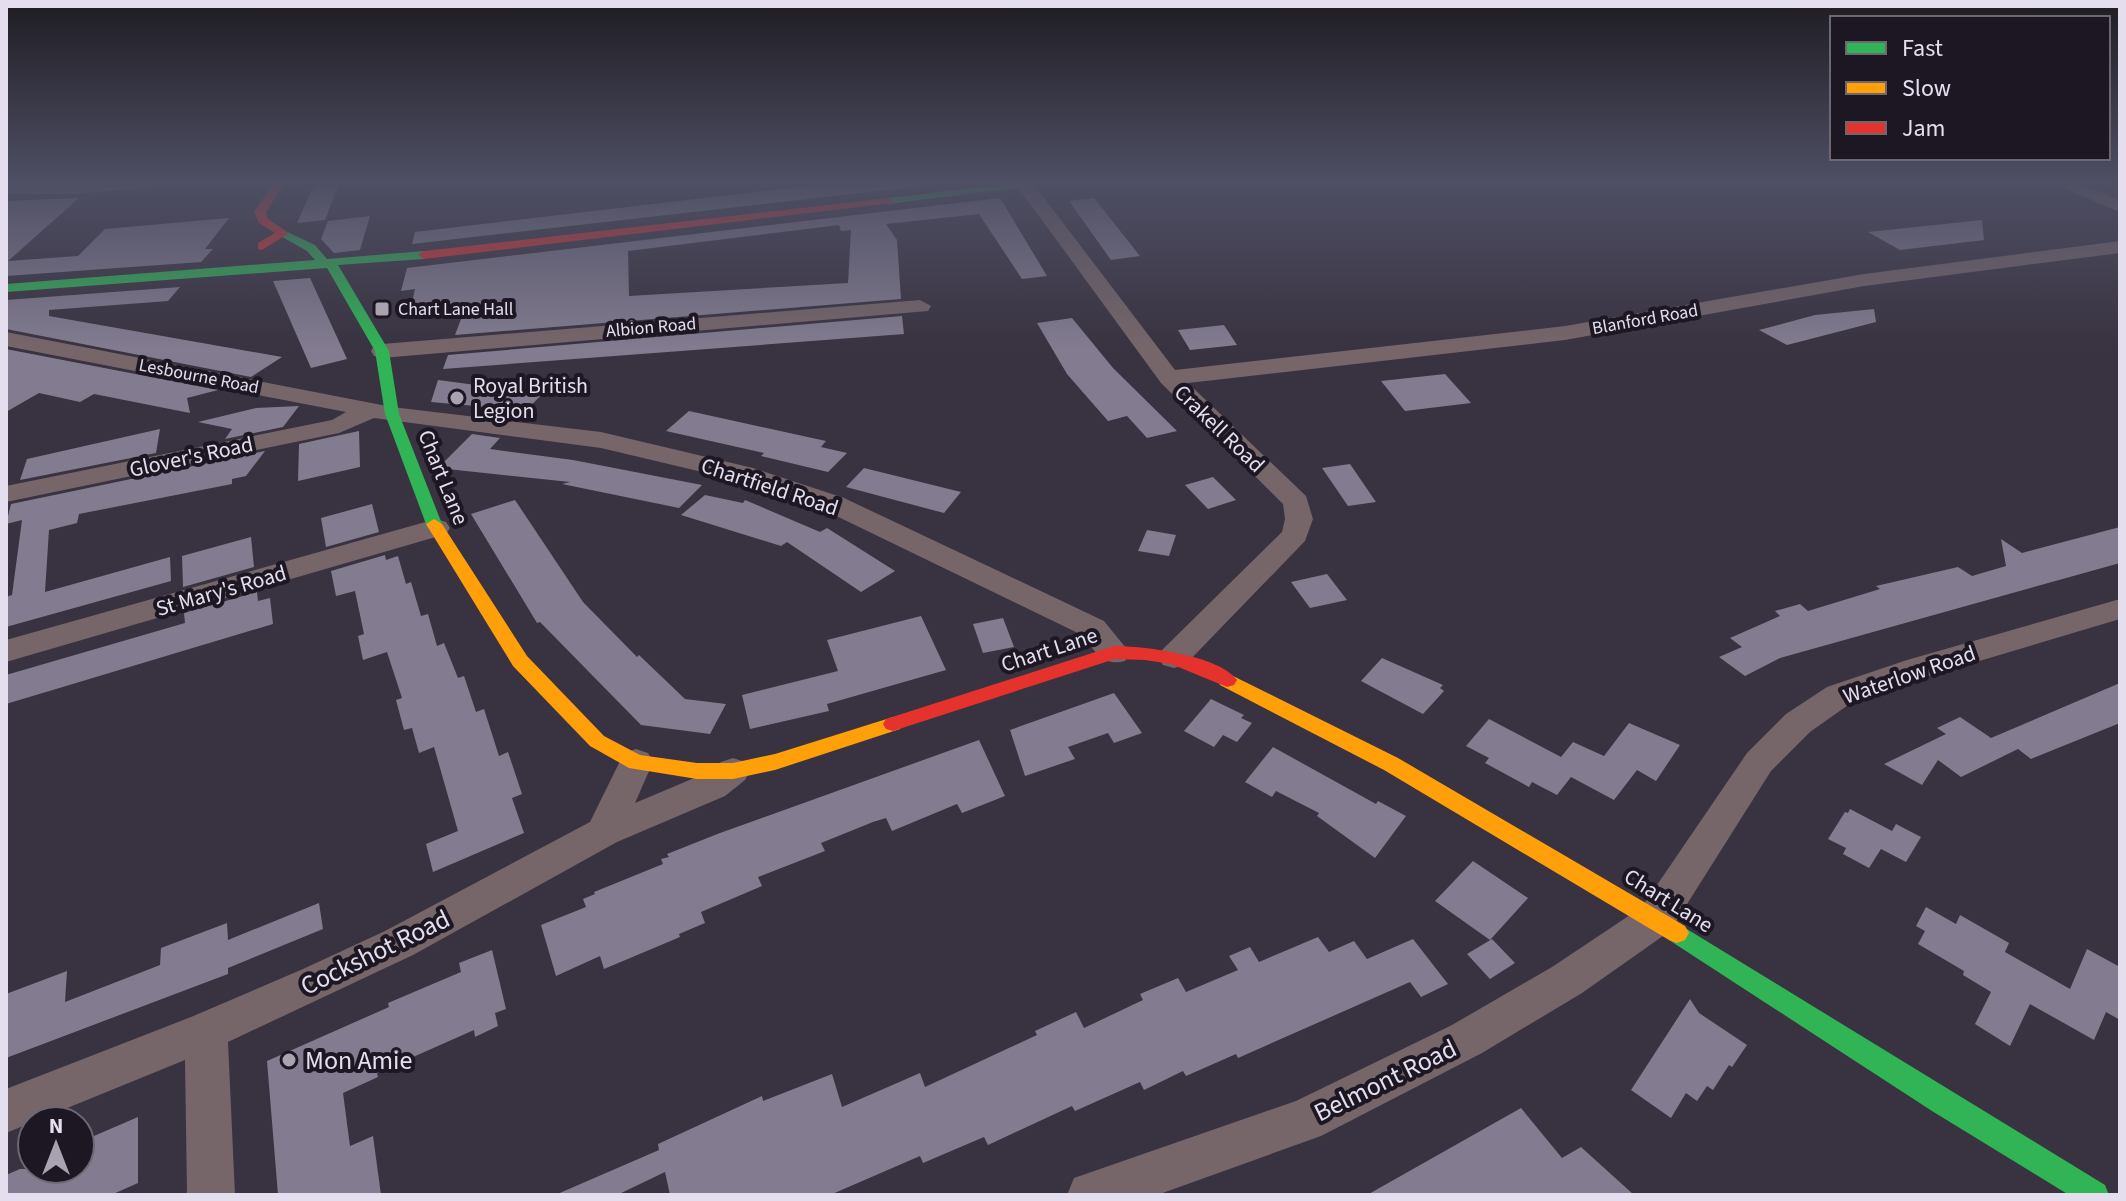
<svg xmlns="http://www.w3.org/2000/svg" width="2126" height="1201" viewBox="0 0 2126 1201" font-family="'Source Sans 3',sans-serif">
<style>
.building{fill:#837c90;fill-rule:evenodd}
.lines{fill:none;stroke-linecap:round;stroke-linejoin:round}
.street{fill:#76666a;fill-rule:evenodd}
.fast{fill:#30b455;fill-rule:evenodd}
.slow{fill:#ff9f0a;fill-rule:evenodd}
.jam{fill:#e5322d;fill-rule:evenodd}
.poi-dot{fill:#a9a2b1;stroke:#1d1723;stroke-width:3}
.labels{text-anchor:middle;stroke-width:8;stroke-linejoin:round;paint-order:stroke}
.far-poi-label{font-size:18px;fill:#e5deee;stroke:#1d1723;text-anchor:start}
.far-street-label{font-size:18px;fill:#e5deee;stroke:#1d1723}
.poi-label{font-size:22px;fill:#e5deee;stroke:#1d1723;text-anchor:start}
.street-label{font-size:22px;fill:#e5deee;stroke:#1d1723}
.near-street-label{font-size:26px;fill:#e5deee;stroke:#1d1723}
.near-poi-label{font-size:26px;fill:#e5deee;stroke:#1d1723;text-anchor:start}
</style>
<rect width="100%" height="100%" fill="#393240"/>
<!-- building -->
<g class="building">
<polygon points="316,181 340,181 325,220 297,223"/>
<polygon points="849,181 965,181 412,244 415,232"/>
<polygon points="79,198 8,261 78,256 105,229 229,218 205,249 213,249 201,262 6,276 6,201"/>
<path d="M 1000,198 L 1047,276 L 1022,279 L 979,214 L 886,224 L 897,240 L 901,299 L 455,335 L 464,311 L 408,318 L 415,289 L 401,291 L 407,268 ZM 839,225 L 841,231 L 851,230 L 848,283 L 629,296 L 628,251 Z"/>
<polygon points="1094,198 1140,256 1111,260 1069,201"/>
<polygon points="370,216 360,250 334,253 321,239 328,221"/>
<polygon points="1982,220 1984,240 1900,250 1868,232"/>
<polygon points="310,278 347,359 311,368 273,281"/>
<polygon points="180,287 168,301 49,310 49,316 282,357 251,377 6,329 6,300"/>
<polygon points="1874,309 1876,322 1787,345 1759,330 1815,315"/>
<polygon points="902,316 904,334 443,369 448,355"/>
<polygon points="1072,318 1113,368 1177,431 1147,438 1127,416 1108,421 1067,374 1037,323"/>
<polygon points="1224,325 1237,345 1190,350 1178,330"/>
<polygon points="6,349 218,390 187,398 190,413 94,394 80,402 39,393 6,412"/>
<polygon points="1445,374 1471,403 1405,411 1381,381"/>
<polygon points="438,380 521,391 543,393 518,419 490,416 498,408 431,402"/>
<polygon points="299,406 283,427 225,439 232,429 198,422 256,408"/>
<polygon points="689,411 826,441 821,447 847,453 828,472 761,456 764,453 666,431"/>
<polygon points="160,429 156,453 20,480 27,459"/>
<polygon points="359,431 360,467 298,481 299,444"/>
<polygon points="472,434 500,438 490,449 573,460 702,485 679,508 562,484 570,482 438,468"/>
<polygon points="265,451 246,476 232,479 232,484 79,514 77,523 49,530 45,592 170,557 171,581 6,627 6,597 12,595 22,520 6,524 11,504"/>
<polygon points="1350,464 1376,502 1348,506 1322,468"/>
<polygon points="864,468 961,492 944,513 846,487"/>
<polygon points="1213,477 1236,500 1208,509 1185,485"/>
<polygon points="705,495 743,503 745,500 820,532 827,528 895,571 861,592 787,542 781,546 681,515"/>
<polygon points="515,500 583,602 637,657 639,655 685,699 726,704 710,734 641,725 540,622 537,623 471,514"/>
<polygon points="372,504 379,532 326,547 321,518"/>
<polygon points="2120,527 2120,563 1780,658 1745,676 1719,657 1742,647 1730,638 1780,616 1775,611 1800,604 1808,611 1880,589 1876,586 1958,567 1972,576 2006,566 2001,539 2022,553"/>
<polygon points="1147,530 1176,535 1169,556 1138,551"/>
<polygon points="251,537 254,567 183,587 182,556"/>
<polygon points="385,555 386,560 398,556 406,584 411,582 421,616 428,614 437,646 444,643 458,678 464,676 476,712 484,709 499,756 508,752 522,794 512,798 524,833 433,872 426,844 458,831 434,747 419,753 412,728 404,730 396,700 402,698 387,652 363,660 358,636 364,634 355,591 336,596 331,571"/>
<polygon points="1327,574 1347,600 1310,608 1291,582"/>
<polygon points="257,592 258,601 270,598 273,624 6,704 6,675 185,623 184,613"/>
<polygon points="921,616 946,670 827,704 829,711 750,729 742,695 838,671 827,640"/>
<polygon points="1003,618 1014,647 983,653 973,624"/>
<polygon points="1382,658 1443,685 1440,688 1444,691 1423,714 1361,681"/>
<polygon points="2120,683 2120,723 2031,759 2018,749 1961,777 1938,760 1922,785 1884,764 1946,734 1937,728 1960,717 1991,738"/>
<polygon points="1114,693 1142,733 1114,743 1108,733 1068,747 1075,759 1025,776 1010,730"/>
<polygon points="1211,699 1244,715 1241,718 1252,723 1237,742 1223,735 1214,747 1184,731"/>
<polygon points="1489,719 1561,757 1573,742 1604,756 1629,723 1680,745 1656,781 1637,770 1614,800 1571,777 1557,795 1532,782 1529,787 1485,763 1489,758 1466,746"/>
<polygon points="979,740 1005,796 962,813 957,804 892,831 886,818 873,822 821,843 825,851 758,877 762,886 701,912 705,923 679,934 680,937 604,969 600,956 556,976 541,925 586,907 583,899 595,894 594,892 663,864 661,859 669,857 667,854 720,833"/>
<polygon points="1273,747 1376,804 1378,801 1406,816 1375,858 1317,816 1319,813 1276,791 1272,797 1245,782"/>
<polygon points="1850,809 1892,831 1896,824 1921,837 1906,862 1881,849 1869,868 1843,854 1846,848 1828,839 1845,812 1848,813"/>
<polygon points="1473,861 1528,898 1490,940 1435,901"/>
<polygon points="319,903 323,929 228,968 228,974 6,1058 6,994 67,971 65,1002 160,965 161,948 227,923 228,940"/>
<polygon points="1926,907 1956,924 1960,915 2009,943 2005,952 2070,989 2087,949 2120,967 2120,1020 2106,1012 2094,1040 2030,1004 2010,1046 1975,1024 1991,992 1963,975 1964,971 1918,944 1925,931 1916,926"/>
<polygon points="1318,937 1329,952 1354,941 1367,959 1413,939 1448,984 1421,997 1410,982 1238,1058 1236,1054 1186,1076 1183,1071 1144,1090 1140,1082 1075,1111 1072,1106 988,1145 984,1137 923,1163 920,1156 830,1195 670,1195 665,1172 617,1195 555,1195 659,1150 658,1144 762,1096 763,1101 832,1074 842,1107 920,1073 925,1087 1037,1035 1035,1031 1076,1012 1084,1028 1143,1000 1140,994 1178,978 1186,992 1238,970 1229,956 1250,947 1259,962"/>
<polygon points="1492,939 1515,963 1490,979 1467,954"/>
<polygon points="492,950 506,1009 495,1013 498,1026 475,1037 474,1030 377,1073 378,1077 343,1093 350,1146 373,1136 381,1195 278,1195 267,1061 389,1007 388,1003 461,972 459,963"/>
<polygon points="1690,999 1699,1013 1747,1045 1732,1067 1729,1065 1713,1090 1707,1086 1697,1101 1686,1093 1671,1118 1631,1090"/>
<polygon points="1521,1108 1562,1158 1581,1147 1634,1195 1367,1195"/>
<polygon points="138,1117 138,1183 111,1195 6,1195 6,1175 20,1169 80,1169 80,1142"/>
</g>
<g class="lines">
<!-- street -->
<g class="street">
<polygon points="169,181 160,186 75,194 6,194 6,184"/>
<polygon points="2047,181 2073,181 2120,200 2120,212"/>
<polygon points="1020,182 1032,182 1175,370 1565,326 1864,274 2120,241 2120,253 1864,286 1565,340 1188,383 1306,496 1313,519 1305,541 1185,665 1174,668 1163,665 1158,657 1163,649 1282,532 1285,519 1283,504 1161,383 1020,190 1017,186"/>
<polygon points="920,300 931,306 928,311 382,358 374,356 371,351 374,346 382,344"/>
<path d="M 6,332 L 392,407 L 601,432 L 753,468 L 844,498 L 1104,621 L 1130,653 L 1125,661 C 1103,667 1095,651 1082,635 L 824,510 L 736,480 L 601,448 L 374,418 L 339,433 L 6,502 L 6,486 L 332,420 L 346,412 L 6,346 Z"/>
<polygon points="436,519 446,522 450,528 446,534 6,662 6,640"/>
<polygon points="2120,599 2120,619 1929,676 1851,703 1810,732 1771,771 1670,931 1582,993 1482,1053 1321,1136 1157,1195 1067,1195 1074,1178 1296,1101 1452,1025 1552,967 1642,907 1747,753 1786,714 1827,687 1907,660"/>
<polygon points="636,749 648,753 653,762 635,803 699,776 721,762 733,758 745,762 750,771 745,780 725,796 617,842 413,955 228,1042 235,1195 187,1195 185,1060 6,1133 6,1089 191,1017 303,969 385,931 590,822 624,753"/>
</g>
<!-- fast -->
<g class="fast">
<polygon points="1032,181 1068,181 888,204 883,201 888,198"/>
<polygon points="283,230 315,245 327,259 424,251 430,255 424,259 338,265 389,351 399,414 442,524 440,528 428,528 426,524 385,414 375,351 327,268 6,292 6,284 315,260 307,251 279,235 279,231"/>
<polygon points="1677,923 2105,1185 2109,1195 2069,1195 1932,1111 1669,940 1665,933 1669,926"/>
</g>
<!-- slow -->
<g class="slow">
<polygon points="434,519 442,524 527,656 604,736 640,755 697,763 733,763 775,754 893,717 900,719 903,724 900,729 775,770 733,779 697,779 629,768 590,746 513,666 426,524"/>
<polygon points="1227,673 1398,758 1685,926 1689,933 1685,940 1677,943 1669,940 1384,770 1220,685 1217,680 1220,675"/>
</g>
<!-- jam -->
<g class="jam">
<polygon points="275,181 286,181 266,212 268,219 289,233 262,250 258,249 258,243 275,233 259,223 254,212"/>
<polygon points="888,198 893,201 892,203 424,259 418,255 424,251"/>
<path d="M 1114,646 C 1143,646 1219,655 1237,680 L 1234,685 L 1227,687 L 1171,664 L 1145,660 L 1115,659 L 893,731 L 886,729 L 883,724 L 886,719 Z"/>
</g>
</g>
<!-- sky -->
<linearGradient id="sky" x2="0" y2="1"><stop stop-color="#1f1c23"/><stop offset="0.52" stop-color="#4e4f64"/><stop offset="1" stop-color="#4e4f64" stop-opacity="0"/></linearGradient>
<rect width="2126" height="349" fill="url(#sky)"/>
<!-- markers -->
<g class="poi-dot">
<rect x="374" y="301" width="16" height="16" rx="4"/>
<circle cx="457" cy="398" r="8"/>
<circle cx="289" cy="1060" r="8"/>
</g>
<g class="labels">
<!-- far-poi labels -->
<g class="far-poi-label">
<text x="398" y="315">Chart Lane Hall</text>
</g>
<!-- far-street labels -->
<g class="far-street-label">
<text transform="translate(1645 319) rotate(-10)" y="6">Blanford Road</text>
<text transform="translate(651 327) rotate(-5)" y="6">Albion Road</text>
<text transform="translate(199 376) rotate(11)" y="6">Lesbourne Road</text>
</g>
<!-- poi labels -->
<g class="poi-label">
<text x="473" y="393">Royal British<tspan x="473" dy="25">Legion</tspan></text>
</g>
<!-- street labels -->
<g class="street-label">
<text transform="translate(1220 428) rotate(44)" y="8">Crakell Road</text>
<text transform="translate(191 456) rotate(-12)" y="8">Glover's Road</text>
<text transform="translate(444 477) rotate(68)" y="8">Chart Lane</text>
<text transform="translate(770 486) rotate(18)" y="8">Chartfield Road</text>
<text transform="translate(221 590) rotate(-16)" y="8">St Mary's Road</text>
<text transform="translate(1049 649) rotate(-18)" y="8">Chart Lane</text>
<text transform="translate(1909 674) rotate(-19)" y="8">Waterlow Road</text>
<text transform="translate(1669 900) rotate(32)" y="8">Chart Lane</text>
</g>
<!-- near-street labels -->
<g class="near-street-label">
<text transform="translate(375 952) rotate(-26)" y="9">Cockshot Road</text>
<text transform="translate(1385 1080) rotate(-26)" y="9">Belmont Road</text>
</g>
<!-- near-poi labels -->
<g class="near-poi-label">
<text x="305" y="1069">Mon Amie</text>
</g>
</g>
<!-- border -->
<rect width="2126" height="1201" fill="none" stroke="#e5deee" stroke-width="16"/>
<!-- legend -->
<rect x="1830" y="16" width="280" height="144" fill="#1d1723" stroke="#6d6774" stroke-width="2"/>
<rect x="1846" y="42" width="40" height="12" fill="#30b455" stroke="#6d6774" stroke-width="2"/>
<text x="1902" y="56" font-size="24" fill="#e5deee">Fast</text>
<rect x="1846" y="82" width="40" height="12" fill="#ff9f0a" stroke="#6d6774" stroke-width="2"/>
<text x="1902" y="96" font-size="24" fill="#e5deee">Slow</text>
<rect x="1846" y="122" width="40" height="12" fill="#e5322d" stroke="#6d6774" stroke-width="2"/>
<text x="1902" y="136" font-size="24" fill="#e5deee">Jam</text>
<!-- north arrow -->
<g transform="translate(56 1145)"><circle r="38" fill="#1d1723" stroke="#6d6774" stroke-width="2"/>
<path d="M0-6L14 30L0 20L-14 30Z" fill="#a9a2b1"/>
<text y="-12" font-size="22" font-weight="bold" text-anchor="middle" fill="#e5deee">N</text>
</g>
</svg>
